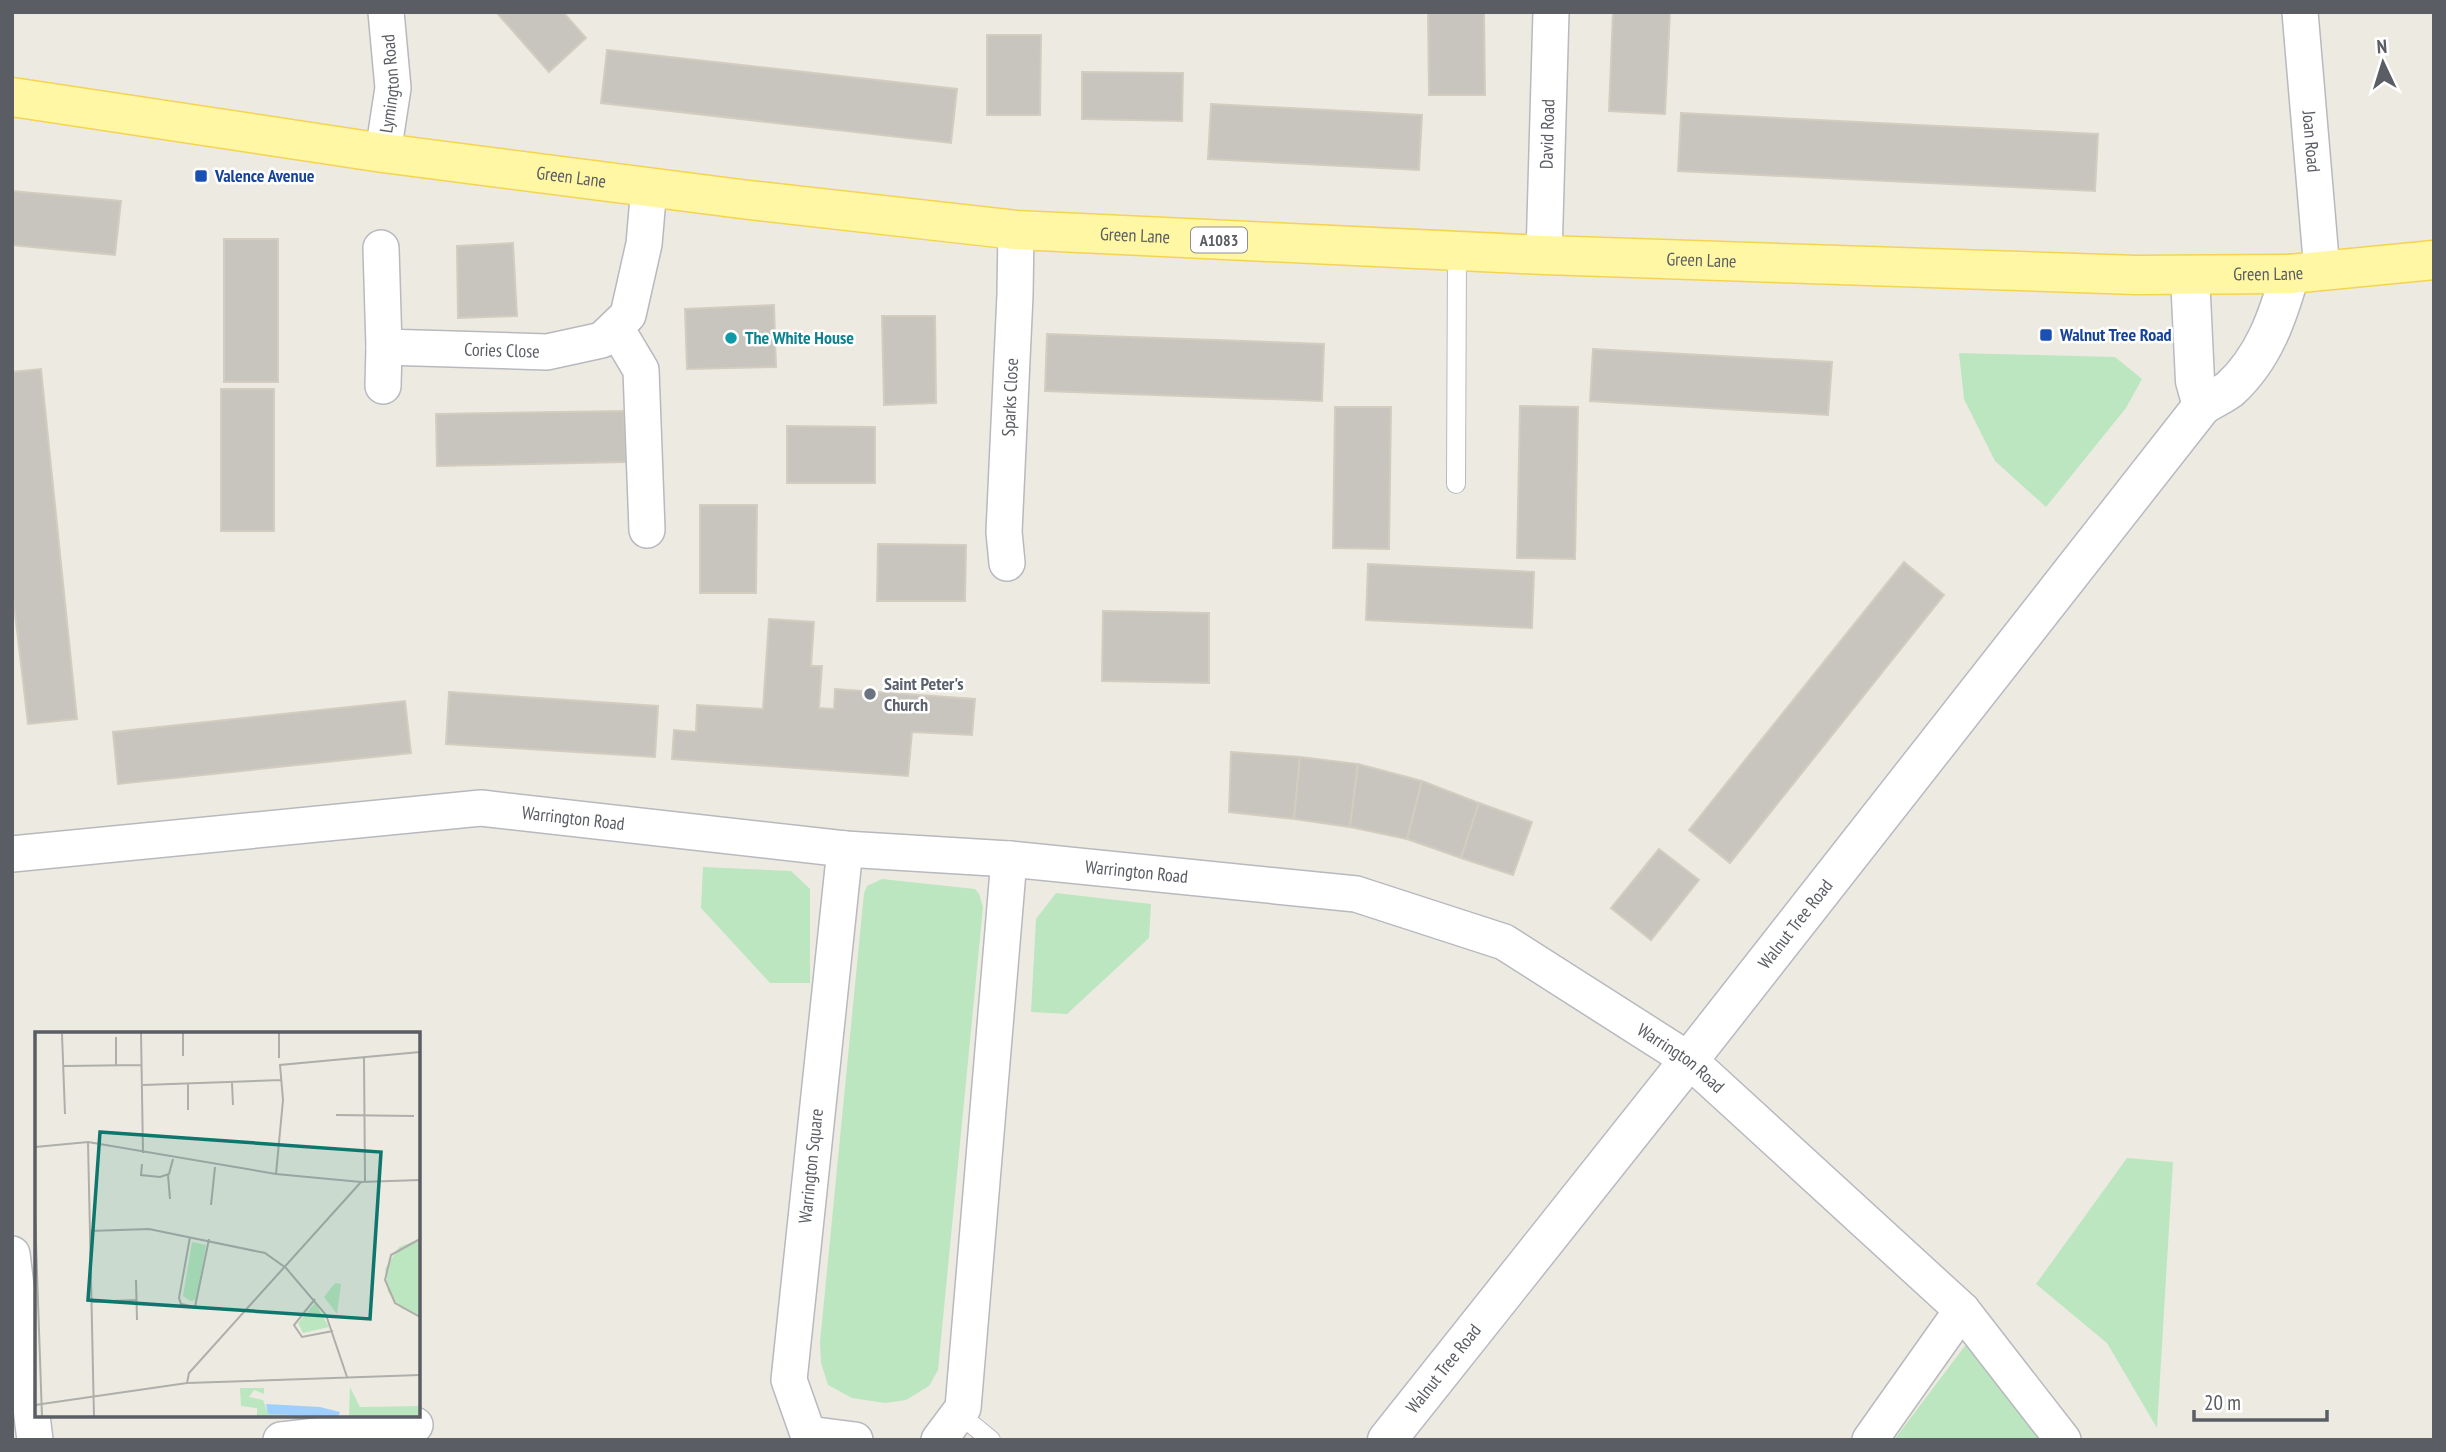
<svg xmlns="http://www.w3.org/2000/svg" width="2446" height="1452" viewBox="0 0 2446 1452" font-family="'PT Sans Narrow',sans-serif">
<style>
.green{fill:#bce6bf}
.building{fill:#c8c5be;stroke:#d2cdbf;stroke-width:2}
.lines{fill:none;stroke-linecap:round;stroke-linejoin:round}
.lane-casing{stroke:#b7b9be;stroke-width:20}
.street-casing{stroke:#b7b9be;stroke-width:38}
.secondary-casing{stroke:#b7bac0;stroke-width:41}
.primary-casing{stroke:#f5d352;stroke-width:41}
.lane{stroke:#fff;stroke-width:18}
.street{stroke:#fff;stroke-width:35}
.secondary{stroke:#fff;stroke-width:38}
.primary{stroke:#fff7a4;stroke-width:38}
.transit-dot{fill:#1a4fb4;stroke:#fff;stroke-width:2.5}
.culture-dot{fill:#0f9aa8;stroke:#fff;stroke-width:2.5}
.worship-dot{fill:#6b7280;stroke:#fff;stroke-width:2.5}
.labels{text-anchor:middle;stroke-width:5;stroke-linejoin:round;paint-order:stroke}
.shield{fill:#fff;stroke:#8c8e92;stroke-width:2}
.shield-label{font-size:16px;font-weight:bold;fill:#5a5d63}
.street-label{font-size:18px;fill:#5a5d63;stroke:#fff}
.transit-label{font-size:18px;font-weight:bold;fill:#164399;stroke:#fff;text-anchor:start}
.culture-label{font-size:18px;font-weight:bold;fill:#0d838f;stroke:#fff;text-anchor:start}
.worship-label{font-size:18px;font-weight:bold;fill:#5b616d;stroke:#fff;text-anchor:start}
.inset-road{fill:none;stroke:#aeaeab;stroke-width:2}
.view{fill:#0f766e;fill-opacity:0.15;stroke:#0f766e;stroke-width:3.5}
.inset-edge{fill:none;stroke:#5a5d63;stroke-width:3.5}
</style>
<rect width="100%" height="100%" fill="#edebe1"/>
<!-- green -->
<g class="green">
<polygon points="1959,353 2115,357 2142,379 2126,408 2046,507 1995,461 1964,399"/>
<polygon points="703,867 791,871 810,889 810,983 770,983 701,908"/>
<polygon points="882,879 975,889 979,894 983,907 938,1370 929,1386 906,1400 885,1403 852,1398 828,1385 821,1363 820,1342 864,893 867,886"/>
<polygon points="1056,893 1151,904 1149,938 1067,1014 1031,1012 1036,919"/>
<polygon points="2127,1158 2173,1162 2157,1428 2107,1343 2036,1284"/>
<polygon points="1967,1343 2042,1440 1894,1440"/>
</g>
<!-- building -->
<g class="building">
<polygon points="496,12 563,12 586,38 549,72"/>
<polygon points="1428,12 1484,12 1485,95 1429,95"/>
<polygon points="1613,12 1670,12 1665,114 1609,111"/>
<polygon points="987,35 1041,35 1040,115 987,115"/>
<polygon points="607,50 957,89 951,143 601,103"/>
<polygon points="1082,72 1183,73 1182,121 1082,119"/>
<polygon points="1211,104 1422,115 1419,170 1208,159"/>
<polygon points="1681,113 2098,134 2095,191 1678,171"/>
<polygon points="12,191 121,201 115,255 12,245"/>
<rect x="224" y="239" width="54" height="143"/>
<polygon points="513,243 517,316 458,318 457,246"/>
<polygon points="774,305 776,367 687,369 685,309"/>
<polygon points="882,316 935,316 936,403 884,405"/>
<polygon points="1047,334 1324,344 1322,401 1045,391"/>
<polygon points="1593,349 1832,362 1828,415 1590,401"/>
<polygon points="41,369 77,719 28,724 12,588 12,372"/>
<rect x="221" y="389" width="53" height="142"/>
<polygon points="1520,406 1578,407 1575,559 1517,558"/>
<polygon points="1335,407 1391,407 1389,549 1333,548"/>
<polygon points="624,411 626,462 437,466 436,414"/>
<polygon points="787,426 875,427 875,483 787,483"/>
<polygon points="700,505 757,505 756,593 700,593"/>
<polygon points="878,544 966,545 965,601 877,601"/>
<polygon points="1904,562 1944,595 1730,863 1689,830"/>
<polygon points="1368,564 1534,572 1532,628 1366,620"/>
<polygon points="1103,611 1209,613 1209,683 1102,681"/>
<polygon points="769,619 814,622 811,666 822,666 819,708 834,709 835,689 975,699 972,735 912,732 908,776 672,759 674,730 696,732 697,705 763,709"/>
<polygon points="449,692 658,706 655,757 446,744"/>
<polygon points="405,701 411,753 118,784 113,732"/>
<polygon points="1231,752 1300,757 1294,819 1229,812"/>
<polygon points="1300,757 1358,764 1350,827 1294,819"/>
<polygon points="1358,764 1422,781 1407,839 1350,827"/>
<polygon points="1422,781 1479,803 1461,858 1407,839"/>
<polygon points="1479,803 1532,822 1513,875 1461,858"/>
<polygon points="1659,849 1699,880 1651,940 1611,908"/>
</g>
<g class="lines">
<!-- lane casing -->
<g class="lane-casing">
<g id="lane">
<polyline points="1456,484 1457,251"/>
<polyline points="958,1413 991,1440"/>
</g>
</g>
<!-- street casing -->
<g class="street-casing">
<g id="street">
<path id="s1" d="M 2300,12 L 2322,271"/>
<path id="s2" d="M 383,153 L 393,88 L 386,12"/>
<path id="s3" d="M 381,248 L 384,347 L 547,352 L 602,340 L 628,315 L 644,244 L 649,187"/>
<path id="s4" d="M 1544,255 L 1551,12"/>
<polyline points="616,328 641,370 647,530"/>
<polyline points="383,386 384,347"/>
<path id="s5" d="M 1007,563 L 1004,532 L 1015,295 L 1016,230"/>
<polyline points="845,849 789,1380 808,1434 855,1440"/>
<path id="s6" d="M 12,854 L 481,808 L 845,849 L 1009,859 L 1356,894 L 1504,942 L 1689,1060 L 1962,1310 L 2063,1440"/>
<polyline points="12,1254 35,1440"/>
<polyline points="281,1440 415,1425"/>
<polyline points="939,1440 963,1408 1009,859"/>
<polyline points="1870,1440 1962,1310"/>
</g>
</g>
<!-- secondary casing -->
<g class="secondary-casing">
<g id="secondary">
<polyline points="2190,275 2195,381 2202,406"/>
<path id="s7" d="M 1387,1440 L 1689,1060 L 2202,406 C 2211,400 2222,395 2230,389 C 2264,358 2278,316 2290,274"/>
</g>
</g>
<!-- primary casing -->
<g class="primary-casing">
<g id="primary">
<path id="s8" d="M 12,97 L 383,153 L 749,200 L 1016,230 L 1544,255 L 2136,275 L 2290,274 L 2434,260"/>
</g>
</g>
<!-- lane -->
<use href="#lane" class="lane"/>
<!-- street -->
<use href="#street" class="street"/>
<!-- secondary -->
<use href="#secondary" class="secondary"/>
<!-- primary -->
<use href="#primary" class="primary"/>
</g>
<!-- markers -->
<g class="transit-dot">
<rect x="194" y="169" width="14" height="14" rx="3.5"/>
<rect x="2039" y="328" width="14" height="14" rx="3.5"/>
</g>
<circle class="culture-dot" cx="731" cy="338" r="7"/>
<circle class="worship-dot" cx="870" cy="694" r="7"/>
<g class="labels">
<!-- shield labels -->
<rect class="shield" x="1191" y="227.5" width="56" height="25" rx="5"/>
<g class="shield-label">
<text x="1219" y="246">A1083</text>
</g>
<!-- street labels -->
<g class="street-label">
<text dy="6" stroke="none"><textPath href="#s2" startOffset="70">Lymington Road</textPath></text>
<text dy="6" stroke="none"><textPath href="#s4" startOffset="121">David Road</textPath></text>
<text dy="6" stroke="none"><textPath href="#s1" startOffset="130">Joan Road</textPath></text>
<text dy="6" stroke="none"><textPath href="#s8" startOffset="565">Green Lane</textPath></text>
<text dy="6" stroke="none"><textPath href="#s8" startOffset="1132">Green Lane</textPath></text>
<text dy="6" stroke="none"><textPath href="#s8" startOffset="1699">Green Lane</textPath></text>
<text dy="6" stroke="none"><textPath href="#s8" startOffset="2266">Green Lane</textPath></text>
<text dy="6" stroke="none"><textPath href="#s3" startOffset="217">Cories Close</textPath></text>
<text dy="6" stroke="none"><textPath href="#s5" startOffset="166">Sparks Close</textPath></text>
<text dy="6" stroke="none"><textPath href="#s6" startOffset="564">Warrington Road</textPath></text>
<text dy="6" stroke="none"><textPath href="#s6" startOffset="1130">Warrington Road</textPath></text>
<text dy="6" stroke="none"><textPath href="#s7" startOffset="658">Walnut Tree Road</textPath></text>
<text dy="6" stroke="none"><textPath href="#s6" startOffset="1718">Warrington Road</textPath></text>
<text transform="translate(811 1166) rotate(-84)" y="6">Warrington Square</text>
<text dy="6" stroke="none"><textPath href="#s7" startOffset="91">Walnut Tree Road</textPath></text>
</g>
<!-- transit labels -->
<g class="transit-label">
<text x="215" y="182">Valence Avenue</text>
<text x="2060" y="341">Walnut Tree Road</text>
</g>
<!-- culture labels -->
<g class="culture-label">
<text x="745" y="344">The White House</text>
</g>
<!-- worship labels -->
<g class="worship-label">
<text x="884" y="690">Saint Peter's<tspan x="884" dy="21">Church</tspan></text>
</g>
</g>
<!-- overview -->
<g transform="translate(35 1032)">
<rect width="385" height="385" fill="#edebe1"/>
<path d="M 385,207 L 385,285 L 366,276 L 353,260 L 350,237 L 364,215 ZM 157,210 L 171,213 L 161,268 L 155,269 L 148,264 ZM 300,251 L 306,252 L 302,282 L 289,265 ZM 280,271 L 294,295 L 268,301 L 263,291 ZM 315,355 L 325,375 L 385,374 L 385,385 L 314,385 ZM 205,356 L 229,356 L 229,362 L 219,358 L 214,365 L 228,368 L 233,381 L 273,385 L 222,385 L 222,376 L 206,374 Z" fill="#bce6bf"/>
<path d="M 231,372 L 285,375 L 305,380 L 303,385 L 233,382 Z" fill="#9fcfff"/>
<path class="inset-road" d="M 106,0 L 108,121M 244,0 L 244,26M 27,2 L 30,82M 81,5 L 81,33M 148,24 L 148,0M 329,25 L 330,150M 28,34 L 107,33M 197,51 L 198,73M 153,52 L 153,78M 108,53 L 246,48M 301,83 L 379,84M 53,110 L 59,385M 0,115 L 53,110 L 241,142 L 326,150 L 385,148M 107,132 L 106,143 L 125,145 L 134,142 L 138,127M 241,142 L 248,68 L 245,33 L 385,20M 133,143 L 135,167M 176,173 L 180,135M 0,182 L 7,385M 54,199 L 114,197 L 230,221 L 251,236 L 291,283 L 312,345M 155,205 L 144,266 L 146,272 L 160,275 L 174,207M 385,207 L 356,223 L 350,248 L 360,271 L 385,285M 101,248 L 102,288M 280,267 L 259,293 L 267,305 L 298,299M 57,270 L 101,268M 152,351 L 154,341 L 326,150M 0,373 L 152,351 L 385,343"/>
<path class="view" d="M 65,100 L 346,120 L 335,287 L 53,268 Z"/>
<rect width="385" height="385" class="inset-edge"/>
</g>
<!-- border -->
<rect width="2446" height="1452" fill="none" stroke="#5a5d63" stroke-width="28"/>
<!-- north arrow -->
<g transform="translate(2383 63) rotate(356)" stroke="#ffffff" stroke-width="5" paint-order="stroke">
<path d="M0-5L12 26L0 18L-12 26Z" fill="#5a5d63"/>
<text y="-10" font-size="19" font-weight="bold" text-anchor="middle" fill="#5a5d63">N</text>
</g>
<!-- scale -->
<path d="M2194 1410v10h133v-10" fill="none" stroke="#5a5d63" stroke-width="3.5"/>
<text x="2204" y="1410" font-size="21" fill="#5a5d63" stroke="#ffffff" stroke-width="5" paint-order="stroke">20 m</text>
</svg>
